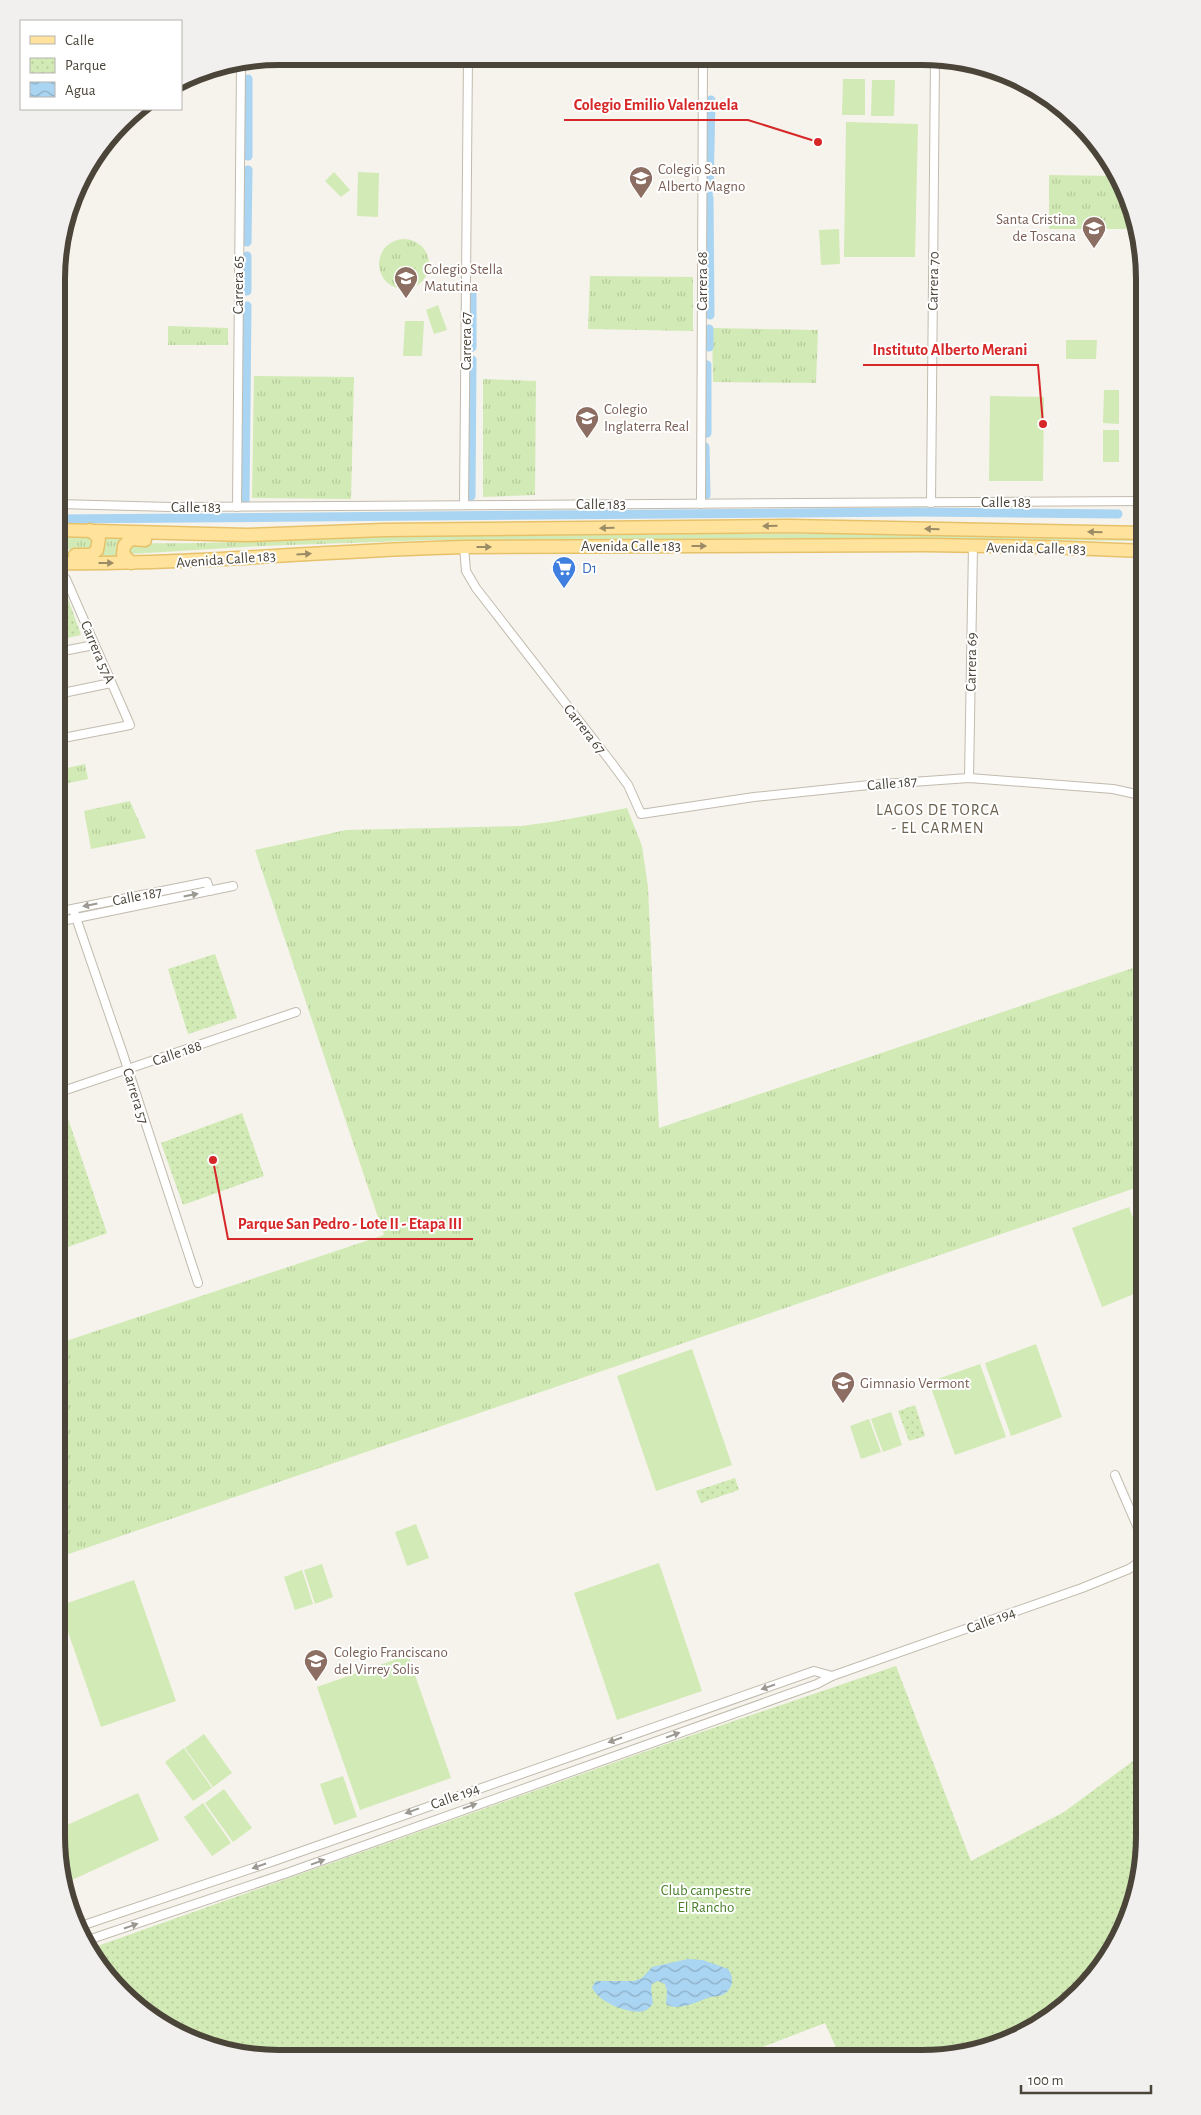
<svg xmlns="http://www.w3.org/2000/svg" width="1201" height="2115" viewBox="0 0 1201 2115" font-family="'Alegreya Sans',sans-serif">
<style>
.grass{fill:url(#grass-tufts)}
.park{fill:url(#park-dots)}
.pitch{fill:#d2eab5}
.water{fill:url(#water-waves)}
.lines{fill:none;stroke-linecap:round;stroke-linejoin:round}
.stream{stroke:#a9d4f2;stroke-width:2.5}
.canal{stroke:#a9d4f2;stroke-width:9}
.minor-casing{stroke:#c2bbae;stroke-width:10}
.primary-casing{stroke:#e6c16a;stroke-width:15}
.minor{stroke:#fff;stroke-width:8}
.primary{stroke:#ffe39c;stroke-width:12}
.oneway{fill:#9c8c66}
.oneway2{fill:#9c9892}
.labels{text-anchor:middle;stroke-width:4;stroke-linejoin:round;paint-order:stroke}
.education-label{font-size:15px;fill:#785e54;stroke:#fff;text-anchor:start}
.street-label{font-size:15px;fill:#4b4439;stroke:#fff}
.shop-label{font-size:15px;fill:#366cbe;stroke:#fff;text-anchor:start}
.park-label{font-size:15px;fill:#4a7f2a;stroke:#fff}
.neighbourhood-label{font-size:16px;letter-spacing:1px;fill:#6e6250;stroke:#fff}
.rim{fill:none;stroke:#4b4439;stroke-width:6}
.leader{fill:none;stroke:#d62828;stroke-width:2}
.callout-dot{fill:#d62828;stroke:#fff;stroke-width:2}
.callout-label{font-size:16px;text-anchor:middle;font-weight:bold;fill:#d62828;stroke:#fff;stroke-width:4;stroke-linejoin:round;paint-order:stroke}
</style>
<defs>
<pattern id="grass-tufts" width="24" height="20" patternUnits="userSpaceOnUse" patternTransform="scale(1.25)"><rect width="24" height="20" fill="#d2eab5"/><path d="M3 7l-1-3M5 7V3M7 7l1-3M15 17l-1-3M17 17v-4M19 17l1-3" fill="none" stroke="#b6ca9c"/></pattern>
<pattern id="park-dots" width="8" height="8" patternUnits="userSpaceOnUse" patternTransform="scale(1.25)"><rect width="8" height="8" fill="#d2eab5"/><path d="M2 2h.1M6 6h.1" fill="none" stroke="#b6ca9c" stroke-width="1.8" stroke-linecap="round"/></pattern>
<pattern id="water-waves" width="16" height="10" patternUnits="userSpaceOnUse" patternTransform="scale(1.25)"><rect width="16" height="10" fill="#a9d4f2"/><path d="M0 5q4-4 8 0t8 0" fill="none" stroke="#8caec5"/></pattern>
</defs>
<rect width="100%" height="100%" fill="#f6f3ec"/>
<!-- grass -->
<g class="grass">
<polygon points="1049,175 1117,176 1133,207 1136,229 1049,229"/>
<circle cx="404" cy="264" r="25"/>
<polygon points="590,276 693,277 693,331 588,329"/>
<polygon points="168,326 228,328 228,345 168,345"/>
<polygon points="712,328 818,330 816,383 713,382"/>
<polygon points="254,376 354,377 351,499 252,498"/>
<polygon points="483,379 536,381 535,495 483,497"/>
<path d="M 715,534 L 883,534 L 1143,538 L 1143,541 L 883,538 L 432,540 L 262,546 L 131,554 L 129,552 L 128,546 L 135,543 C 213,545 291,538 370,537 C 485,535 600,535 715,534 Z"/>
<polygon points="84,535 93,542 90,549 58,549 58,537"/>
<polygon points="100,537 123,537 121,558 99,557"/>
<polygon points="85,764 88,779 59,785 58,770"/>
<polygon points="130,801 146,838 91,849 84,811"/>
<polygon points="627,808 642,846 648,887 659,1128 1145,964 1144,1185 57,1558 57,1344 384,1235 255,850 346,830 521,826 558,821"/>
<polygon points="203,886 204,889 88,911 89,909"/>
</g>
<!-- park -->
<g class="park">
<polygon points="58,580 63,585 81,635 58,640"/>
<polygon points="215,954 237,1018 188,1034 168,969"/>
<polygon points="64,1107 107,1233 57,1251 57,1109"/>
<polygon points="242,1113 264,1176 183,1205 161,1143"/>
<polygon points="915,1405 925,1436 909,1441 898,1411"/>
<polygon points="735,1478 739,1490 701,1503 696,1491"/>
<polygon points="896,1666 971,1861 1064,1812 1144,1753 1144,1851 1133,1908 1099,1971 1057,2013 994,2047 922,2059 841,2059 825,2023 734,2058 250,2057 194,2042 143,2012 94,1960 89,1949 672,1742"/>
</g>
<!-- pitch -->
<g class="pitch">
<polygon points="843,79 865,79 865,115 842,115"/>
<polygon points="872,80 895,80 894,116 871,116"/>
<polygon points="846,122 918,124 915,257 844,257"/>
<polygon points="334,172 350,190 341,197 325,181"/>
<polygon points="358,172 379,173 378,217 357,216"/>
<polygon points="839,229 840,264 821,265 819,230"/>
<polygon points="438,305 447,330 434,334 426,310"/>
<polygon points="405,321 424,321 422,356 403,356"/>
<polygon points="1066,340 1097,340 1096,359 1066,359"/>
<polygon points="1104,390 1119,390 1119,424 1103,423"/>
<polygon points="990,396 1044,397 1043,481 989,481"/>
<rect x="1103" y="430" width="16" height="32"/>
<polygon points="1129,1207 1144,1248 1144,1290 1102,1307 1072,1228"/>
<polygon points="1036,1344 1062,1417 1011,1436 985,1363"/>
<polygon points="692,1349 732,1465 656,1491 617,1376"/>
<polygon points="980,1364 1006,1437 955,1455 929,1382"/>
<polygon points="891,1412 902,1445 883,1452 871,1419"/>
<polygon points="869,1419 881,1452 861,1459 850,1426"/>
<polygon points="416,1524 429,1558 407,1566 395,1532"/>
<polygon points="659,1563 702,1691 617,1720 574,1593"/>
<polygon points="322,1564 333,1597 315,1604 304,1570"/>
<polygon points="302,1570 313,1604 295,1610 284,1577"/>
<polygon points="134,1580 176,1701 101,1727 59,1606"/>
<polygon points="408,1655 451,1778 360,1810 317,1687"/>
<polygon points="204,1734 232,1773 213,1787 185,1748"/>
<polygon points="184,1748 212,1788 193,1801 165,1762"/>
<polygon points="343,1776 357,1817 334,1825 320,1784"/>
<polygon points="224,1789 252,1828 233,1842 205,1803"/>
<polygon points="138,1793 159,1840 72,1880 59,1851 56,1830"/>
<polygon points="203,1803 231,1843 212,1856 184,1817"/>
<polygon points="165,2007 170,2028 143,2012"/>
</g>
<!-- water -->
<path class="water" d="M 688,1959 L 703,1960 L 728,1969 C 735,1978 733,1990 722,1995 C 718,1997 712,1996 707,1998 C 697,2002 676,2012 666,2004 L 667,1991 L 665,1984 L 658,1981 L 652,1984 L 651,1989 L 653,2003 C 651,2006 648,2010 644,2011 C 630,2015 596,2001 592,1987 L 596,1981 L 634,1981 L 642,1978 L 652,1967 Z"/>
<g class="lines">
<!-- stream -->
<polyline class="stream" points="472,351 472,347"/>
<!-- canal -->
<g class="canal">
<polyline points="248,65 248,62"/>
<polyline points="248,156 248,79"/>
<polyline points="709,192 711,100"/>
<polyline points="709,198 710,315"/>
<polyline points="247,242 248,170"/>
<polyline points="247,291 247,256"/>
<polyline points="472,347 472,290"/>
<polyline points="709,347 709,329"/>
<polyline points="707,365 707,433"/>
<polyline points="705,447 706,495"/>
<polyline points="471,496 472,360"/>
<polyline points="245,501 247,306"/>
<polyline points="58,519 919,512 1118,514"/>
</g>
<!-- minor casing -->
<g class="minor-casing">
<g id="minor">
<polyline points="931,503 935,60"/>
<polyline points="58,504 171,507 1144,501"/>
<polyline points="701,504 703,59"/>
<polyline points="464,505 468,57"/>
<polyline points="237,507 241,64"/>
<polyline points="464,547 466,571 476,588 611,762 628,785 641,814 754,797 869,785 969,778 1113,789 1145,796"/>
<polyline points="58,652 94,645"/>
<polyline points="58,694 111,683"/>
<polyline points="58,739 130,725 66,579"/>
<polyline points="969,778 973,546"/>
<polyline points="73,909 123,1054 198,1283"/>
<polyline points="57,912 207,882 210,891"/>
<polyline points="57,922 233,886"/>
<polyline points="57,1093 296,1012"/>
<polyline points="1115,1475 1144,1542"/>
<polyline points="78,1927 277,1860 814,1671 832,1676"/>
<polyline points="85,1941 287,1873 817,1684 832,1676 1082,1588 1129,1569 1139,1562 1144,1554"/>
</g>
</g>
<!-- primary casing -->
<g class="primary-casing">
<g id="primary">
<polyline points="58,530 247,535 384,530 790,526 1145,533"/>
<polyline points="75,555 91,555 97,550 99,538 90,530"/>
<path d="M 58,563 C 193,565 328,550 464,547 L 926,545 L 1044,547 L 1145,551"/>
<polyline points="131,563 123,554 124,546 130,539 145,540"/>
</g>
</g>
<!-- minor -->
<use href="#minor" class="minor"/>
<!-- primary -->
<use href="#primary" class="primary"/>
</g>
<!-- one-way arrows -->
<defs><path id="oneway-solid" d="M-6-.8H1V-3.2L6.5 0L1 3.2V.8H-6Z" transform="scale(1.25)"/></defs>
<g class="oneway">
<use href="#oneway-solid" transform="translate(770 526) rotate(179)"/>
<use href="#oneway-solid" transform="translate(607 528) rotate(179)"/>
<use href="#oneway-solid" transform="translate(932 529) rotate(-179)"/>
<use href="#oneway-solid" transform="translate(1095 532) rotate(-179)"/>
<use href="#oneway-solid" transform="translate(699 546)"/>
<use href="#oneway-solid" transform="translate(484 547)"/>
<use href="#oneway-solid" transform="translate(304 554) rotate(-3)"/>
<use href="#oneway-solid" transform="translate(106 563)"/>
</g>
<g class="oneway2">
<use href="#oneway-solid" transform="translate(191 895) rotate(-11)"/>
<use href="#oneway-solid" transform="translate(90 905) rotate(169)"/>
<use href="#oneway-solid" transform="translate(768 1687) rotate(161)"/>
<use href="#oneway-solid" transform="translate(673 1735) rotate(-20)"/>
<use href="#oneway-solid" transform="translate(615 1740) rotate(161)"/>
<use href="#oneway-solid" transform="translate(470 1806) rotate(-20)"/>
<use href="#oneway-solid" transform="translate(412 1811) rotate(160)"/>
<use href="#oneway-solid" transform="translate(318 1862) rotate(-20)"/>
<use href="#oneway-solid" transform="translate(259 1866) rotate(161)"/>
<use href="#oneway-solid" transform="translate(131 1926) rotate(-19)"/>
</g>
<!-- icons -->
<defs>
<g id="school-pin" transform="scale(1.25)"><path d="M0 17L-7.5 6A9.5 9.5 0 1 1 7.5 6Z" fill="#8d6e63" stroke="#fff"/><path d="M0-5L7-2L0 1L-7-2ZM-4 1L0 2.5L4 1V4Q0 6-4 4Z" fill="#fff"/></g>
<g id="supermarket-pin" transform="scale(1.25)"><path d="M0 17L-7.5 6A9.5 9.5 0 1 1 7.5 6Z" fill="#3f7fe0" stroke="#fff"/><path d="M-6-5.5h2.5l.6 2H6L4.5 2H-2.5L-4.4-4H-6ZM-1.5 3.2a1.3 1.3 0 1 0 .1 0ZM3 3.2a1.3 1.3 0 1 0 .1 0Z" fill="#fff"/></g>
</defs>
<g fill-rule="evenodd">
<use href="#school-pin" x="641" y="178"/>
<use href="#school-pin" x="1094" y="228"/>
<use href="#school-pin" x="406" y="278"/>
<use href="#school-pin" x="587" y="418"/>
<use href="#supermarket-pin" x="564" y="568"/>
<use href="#school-pin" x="843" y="1383"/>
<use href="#school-pin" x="316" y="1661"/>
</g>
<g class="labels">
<!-- education labels -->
<g class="education-label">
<text x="658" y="174">Colegio San<tspan x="658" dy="17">Alberto Magno</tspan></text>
<text x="1076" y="224" text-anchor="end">Santa Cristina<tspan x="1076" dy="17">de Toscana</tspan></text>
<text x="424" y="274">Colegio Stella<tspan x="424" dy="17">Matutina</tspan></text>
<text x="604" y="414">Colegio<tspan x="604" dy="17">Inglaterra Real</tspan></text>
<text x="860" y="1388">Gimnasio Vermont</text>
<text x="334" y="1657">Colegio Franciscano<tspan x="334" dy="17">del Virrey Solis</tspan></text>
</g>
<!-- street labels -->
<g class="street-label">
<text transform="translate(702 281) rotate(-90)" y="5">Carrera 68</text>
<text transform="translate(933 281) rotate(-89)" y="5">Carrera 70</text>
<text transform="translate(238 285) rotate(-90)" y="5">Carrera 65</text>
<text transform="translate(466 341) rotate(-90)" y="5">Carrera 67</text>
<text x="1006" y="507">Calle 183</text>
<text x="601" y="509">Calle 183</text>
<text x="196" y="512">Calle 183</text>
<text x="631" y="551">Avenida Calle 183</text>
<text transform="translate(1036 548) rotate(1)" y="5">Avenida Calle 183</text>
<text transform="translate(226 559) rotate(-4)" y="5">Avenida Calle 183</text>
<text transform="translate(98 652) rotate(67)" y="5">Carrera 57A</text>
<text transform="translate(971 662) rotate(-89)" y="5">Carrera 69</text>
<text transform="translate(585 729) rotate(52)" y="5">Carrera 67</text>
<text transform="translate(892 783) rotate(-5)" y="5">Calle 187</text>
<text transform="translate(137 896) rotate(-11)" y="5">Calle 187</text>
<text transform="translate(177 1053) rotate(-19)" y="5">Calle 188</text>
<text transform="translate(136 1096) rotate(73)" y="5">Carrera 57</text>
<text transform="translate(991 1620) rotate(-20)" y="5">Calle 194</text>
<text transform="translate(455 1796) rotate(-20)" y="5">Calle 194</text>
</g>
<!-- shop labels -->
<g class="shop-label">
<text x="582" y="573">D1</text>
</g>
<!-- park labels -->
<g class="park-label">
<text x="706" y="1895">Club campestre<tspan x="706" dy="17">El Rancho</tspan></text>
</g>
<!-- neighbourhood labels -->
<g class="neighbourhood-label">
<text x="938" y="815">LAGOS DE TORCA<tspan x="938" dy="18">- EL CARMEN</tspan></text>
</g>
</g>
<!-- crop -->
<path d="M0 0H1201V2115H0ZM279 65H922A214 214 0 0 1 1136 279V1836A214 214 0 0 1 922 2050H279A214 214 0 0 1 65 1836V279A214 214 0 0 1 279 65Z" fill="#f1f0ef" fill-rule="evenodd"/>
<path class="rim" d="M279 65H922A214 214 0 0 1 1136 279V1836A214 214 0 0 1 922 2050H279A214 214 0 0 1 65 1836V279A214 214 0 0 1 279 65Z"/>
<!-- callouts -->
<path class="leader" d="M818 142L748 120H564M1043 424L1038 365H863M213 1160L228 1239H473"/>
<g class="callout-dot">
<circle cx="818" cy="142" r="5"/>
<circle cx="1043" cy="424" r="5"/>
<circle cx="213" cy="1160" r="5"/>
</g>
<g class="callout-label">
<text x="656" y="110">Colegio Emilio Valenzuela</text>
<text x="950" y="355">Instituto Alberto Merani</text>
<text x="350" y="1229">Parque San Pedro - Lote II - Etapa III</text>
</g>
<!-- legend -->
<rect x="20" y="20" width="162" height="90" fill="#ffffff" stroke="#b7b4b0"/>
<rect x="30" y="36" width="25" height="8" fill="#ffe39c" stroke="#b7b4b0"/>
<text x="65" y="45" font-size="15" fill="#4b4439">Calle</text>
<rect x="30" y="58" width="25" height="15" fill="url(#park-dots)" stroke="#b7b4b0"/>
<text x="65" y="70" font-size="15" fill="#4b4439">Parque</text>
<rect x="30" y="82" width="25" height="15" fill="url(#water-waves)" stroke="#b7b4b0"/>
<text x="65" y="95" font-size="15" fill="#4b4439">Agua</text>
<!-- scale -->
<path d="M1021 2085v8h130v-8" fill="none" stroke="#4b4439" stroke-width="2.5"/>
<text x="1028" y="2085" font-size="15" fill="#4b4439" stroke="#ffffff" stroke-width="4" paint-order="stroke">100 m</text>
</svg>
